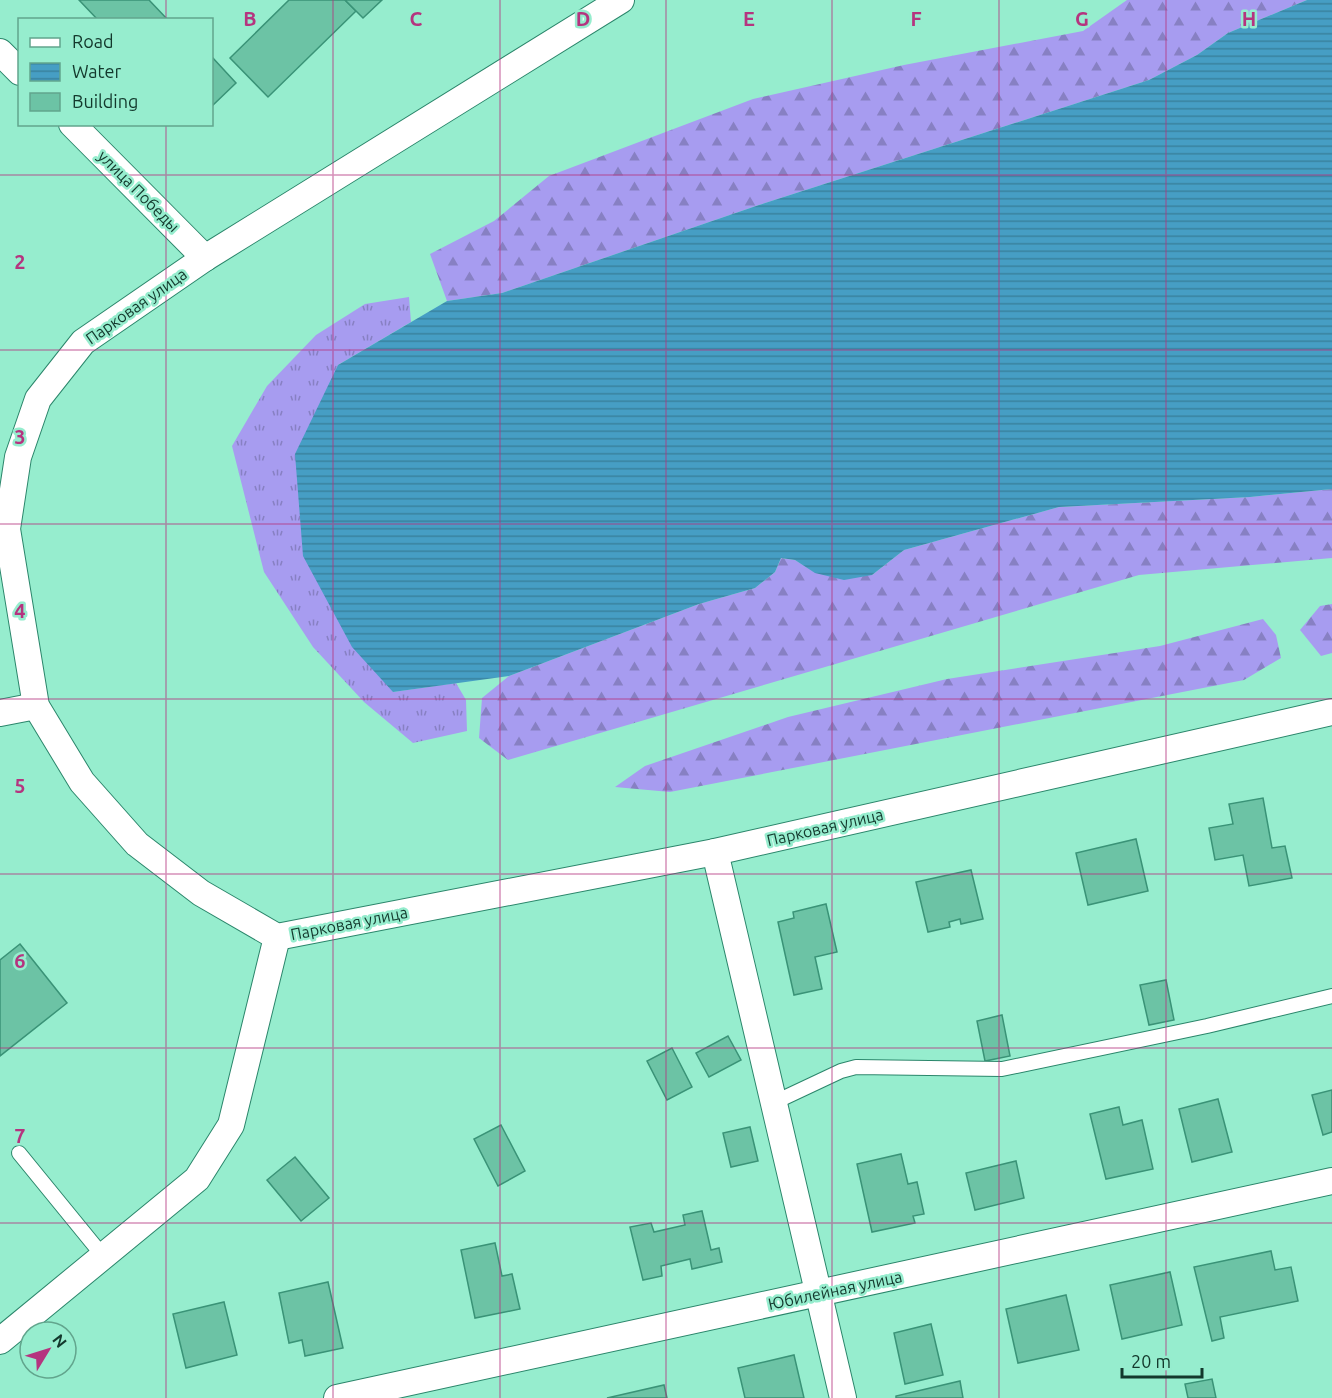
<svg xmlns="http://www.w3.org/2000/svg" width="1332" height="1398" viewBox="0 0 1332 1398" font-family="Ubuntu,sans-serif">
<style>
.grass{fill:url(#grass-tufts)}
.forest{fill:url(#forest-firs)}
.water{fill:url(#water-rules)}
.building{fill:#6cc3a5;stroke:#3a9377;stroke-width:1.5}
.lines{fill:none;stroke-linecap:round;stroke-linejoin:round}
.lane-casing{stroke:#2b866b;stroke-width:16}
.street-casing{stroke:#2b866b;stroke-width:28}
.lane{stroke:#fff;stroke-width:14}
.street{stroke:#fff;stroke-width:26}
.grid{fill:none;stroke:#b5347f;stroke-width:1.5;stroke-opacity:0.55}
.labels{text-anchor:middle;stroke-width:5;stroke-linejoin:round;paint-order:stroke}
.street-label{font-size:16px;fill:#13382c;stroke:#96edce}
.grid-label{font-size:20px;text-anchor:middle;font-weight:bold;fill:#b5347f;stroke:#96edce;stroke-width:5;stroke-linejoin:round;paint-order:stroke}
</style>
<defs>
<pattern id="grass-tufts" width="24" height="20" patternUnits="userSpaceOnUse" patternTransform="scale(1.5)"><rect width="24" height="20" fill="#a79cf0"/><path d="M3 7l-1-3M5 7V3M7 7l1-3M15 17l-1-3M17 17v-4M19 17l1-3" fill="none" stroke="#8780c3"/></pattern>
<pattern id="forest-firs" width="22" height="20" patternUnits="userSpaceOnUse" patternTransform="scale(1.5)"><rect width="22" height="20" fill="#a79cf0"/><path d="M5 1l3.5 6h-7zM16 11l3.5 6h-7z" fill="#8780c3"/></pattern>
<pattern id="water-rules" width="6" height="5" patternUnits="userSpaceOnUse" patternTransform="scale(1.5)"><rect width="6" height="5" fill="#469ec4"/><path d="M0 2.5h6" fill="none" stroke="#39829f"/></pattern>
</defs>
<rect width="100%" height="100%" fill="#96edce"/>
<!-- grass -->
<polygon class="grass" points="409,297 411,322 338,365 393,692 456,683 466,700 467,731 413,743 364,702 313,647 264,572 232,446 267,386 316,335 365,304"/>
<!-- forest -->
<g class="forest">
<polygon points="1127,0 1307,0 1228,33 1197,55 1149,80 759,205 502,293 447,301 430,254 494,221 549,176 753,99 904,65 1083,31"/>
<polygon points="1332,489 1332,558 1139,575 508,760 479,738 482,698 509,676 699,604 755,588 775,572 781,558 795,560 816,573 872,575 904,550 1059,507 1250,497"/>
<polygon points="1332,604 1332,653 1321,656 1300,630 1320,606"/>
<polygon points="1263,619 1276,635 1281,658 1244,680 670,792 615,787 645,766 788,717 947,679 1160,646"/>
</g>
<!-- water -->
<polygon class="water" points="1307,0 1332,0 1332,489 1250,497 1059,507 904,550 872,575 844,580 815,573 795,560 781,558 775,572 755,588 699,604 509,676 393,692 352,647 303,556 295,454 338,365 447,301 502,293 759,205 1149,80 1197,55 1228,33"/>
<!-- building -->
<g class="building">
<polygon points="79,0 149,0 168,20 98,20"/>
<polygon points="289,0 345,0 356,11 268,97 230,58"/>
<polygon points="345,0 382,0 363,18"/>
<polygon points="212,57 236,83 212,106"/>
<polygon points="1263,798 1272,848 1285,846 1292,878 1249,886 1243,855 1215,860 1209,828 1233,824 1229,804"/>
<polygon points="1136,839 1148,891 1088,905 1076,853"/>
<polygon points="971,870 983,919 961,924 960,919 949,922 950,927 928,932 916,882"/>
<polygon points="826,904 837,952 815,957 822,989 794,995 778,922 794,918 793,912"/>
<polygon points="20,944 67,1003 0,1056 0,960"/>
<polygon points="1166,980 1174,1020 1149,1025 1140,985"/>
<polygon points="1002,1015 1010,1056 985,1061 977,1021"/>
<polygon points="728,1036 741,1060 709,1077 696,1053"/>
<polygon points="672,1048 692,1087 667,1100 647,1061"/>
<polygon points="1332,1090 1332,1132 1323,1135 1312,1095"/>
<polygon points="1218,1099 1232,1152 1192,1162 1179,1109"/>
<polygon points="1119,1107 1123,1125 1142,1120 1153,1169 1106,1179 1090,1114"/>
<polygon points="501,1125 525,1171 498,1186 474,1139"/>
<polygon points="750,1127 758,1161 731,1167 723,1133"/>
<polygon points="901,1154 908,1184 917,1182 924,1214 913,1216 915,1223 872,1232 857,1164"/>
<polygon points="295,1157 329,1198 301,1221 267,1180"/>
<polygon points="1016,1161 1024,1198 975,1210 966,1173"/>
<polygon points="702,1211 711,1250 719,1248 722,1262 692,1269 690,1259 661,1266 662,1276 643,1280 630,1227 651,1223 654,1232 685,1225 683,1215"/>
<polygon points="495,1243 502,1276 512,1274 520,1309 475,1318 461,1250"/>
<polygon points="1271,1251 1275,1270 1291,1267 1298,1301 1220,1317 1224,1338 1212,1341 1194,1267"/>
<polygon points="1170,1272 1182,1325 1122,1339 1110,1285"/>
<polygon points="328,1282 343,1348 305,1356 302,1340 289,1343 279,1293"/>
<polygon points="1066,1295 1079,1350 1018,1363 1006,1309"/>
<polygon points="224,1302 237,1355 186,1368 173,1314"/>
<polygon points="931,1324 943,1375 905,1384 894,1333"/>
<polygon points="794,1355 804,1398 745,1398 738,1368"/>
<polygon points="1212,1379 1216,1398 1188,1398 1185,1384"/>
<polygon points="960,1381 963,1398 896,1398 896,1396"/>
<polygon points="664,1385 667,1398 607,1398"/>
</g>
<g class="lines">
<!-- lane casing -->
<g class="lane-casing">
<g id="lane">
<polyline points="773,1103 841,1071 856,1067 1002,1069 1207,1026 1332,996"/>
<polyline points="19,1153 103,1256"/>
</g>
</g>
<!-- street casing -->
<g class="street-casing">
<g id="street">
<polyline points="621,0 205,258 83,342 38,399 18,457 7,529 36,706 82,782 137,844 201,893 277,937 715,852 1332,712"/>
<polyline points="0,52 20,72"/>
<polyline points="72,124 205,258"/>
<polyline points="0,713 36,706"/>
<polyline points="715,852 843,1398"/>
<polyline points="0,1341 197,1179 231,1125 277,937"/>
<polyline points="337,1398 1332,1181"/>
</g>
</g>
<!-- lane -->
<use href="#lane" class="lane"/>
<!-- street -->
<use href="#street" class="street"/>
</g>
<!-- grid -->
<path class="grid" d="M 166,0 L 166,20M 333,0 L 333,1398M 500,0 L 500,1398M 666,0 L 666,1398M 832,0 L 832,1398M 999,0 L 999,1398M 1166,0 L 1166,1398M 166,124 L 166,1398M 0,175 L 1332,175M 0,350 L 1332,350M 0,524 L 1332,524M 0,699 L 1332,699M 0,874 L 1332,874M 0,1048 L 1332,1048M 0,1223 L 1332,1223"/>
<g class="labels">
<!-- street labels -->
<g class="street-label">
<text transform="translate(139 191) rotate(45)" y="6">улица Победы</text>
<text transform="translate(136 306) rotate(-35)" y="6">Парковая улица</text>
<text transform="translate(825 827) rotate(-13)" y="6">Парковая улица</text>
<text transform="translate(349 923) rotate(-11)" y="6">Парковая улица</text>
<text transform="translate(835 1290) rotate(-12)" y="6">Юбилейная улица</text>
</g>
</g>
<g class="grid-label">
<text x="250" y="26">B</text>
<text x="416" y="26">C</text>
<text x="583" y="26">D</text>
<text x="749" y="26">E</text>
<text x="916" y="26">F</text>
<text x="1082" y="26">G</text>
<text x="1249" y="26">H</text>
<text x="20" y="269">2</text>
<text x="20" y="444">3</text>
<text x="20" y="618">4</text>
<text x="20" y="793">5</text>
<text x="20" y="968">6</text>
<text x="20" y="1143">7</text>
</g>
<!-- legend -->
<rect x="18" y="18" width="195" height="108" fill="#96edce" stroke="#62a58d" stroke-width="1.5"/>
<rect x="30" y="38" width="30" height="9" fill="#ffffff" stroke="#62a58d" stroke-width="1.5"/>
<text x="72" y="48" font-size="18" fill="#13382c">Road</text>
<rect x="30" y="63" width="30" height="18" fill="url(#water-rules)" stroke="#62a58d" stroke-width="1.5"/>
<text x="72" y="78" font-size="18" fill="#13382c">Water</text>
<rect x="30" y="93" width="30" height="18" fill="#6cc3a5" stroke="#62a58d" stroke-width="1.5"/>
<text x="72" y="108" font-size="18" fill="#13382c">Building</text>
<!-- north arrow -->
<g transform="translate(48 1350) rotate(52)"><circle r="28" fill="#96edce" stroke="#62a58d" stroke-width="1.5"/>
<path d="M0-4.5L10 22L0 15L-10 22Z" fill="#b5347f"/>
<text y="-9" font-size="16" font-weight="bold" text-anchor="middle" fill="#13382c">N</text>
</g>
<!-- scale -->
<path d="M1122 1368v9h80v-9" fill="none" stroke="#13382c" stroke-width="3"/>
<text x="1131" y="1368" font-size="18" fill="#13382c" stroke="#96edce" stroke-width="4.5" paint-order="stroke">20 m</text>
</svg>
